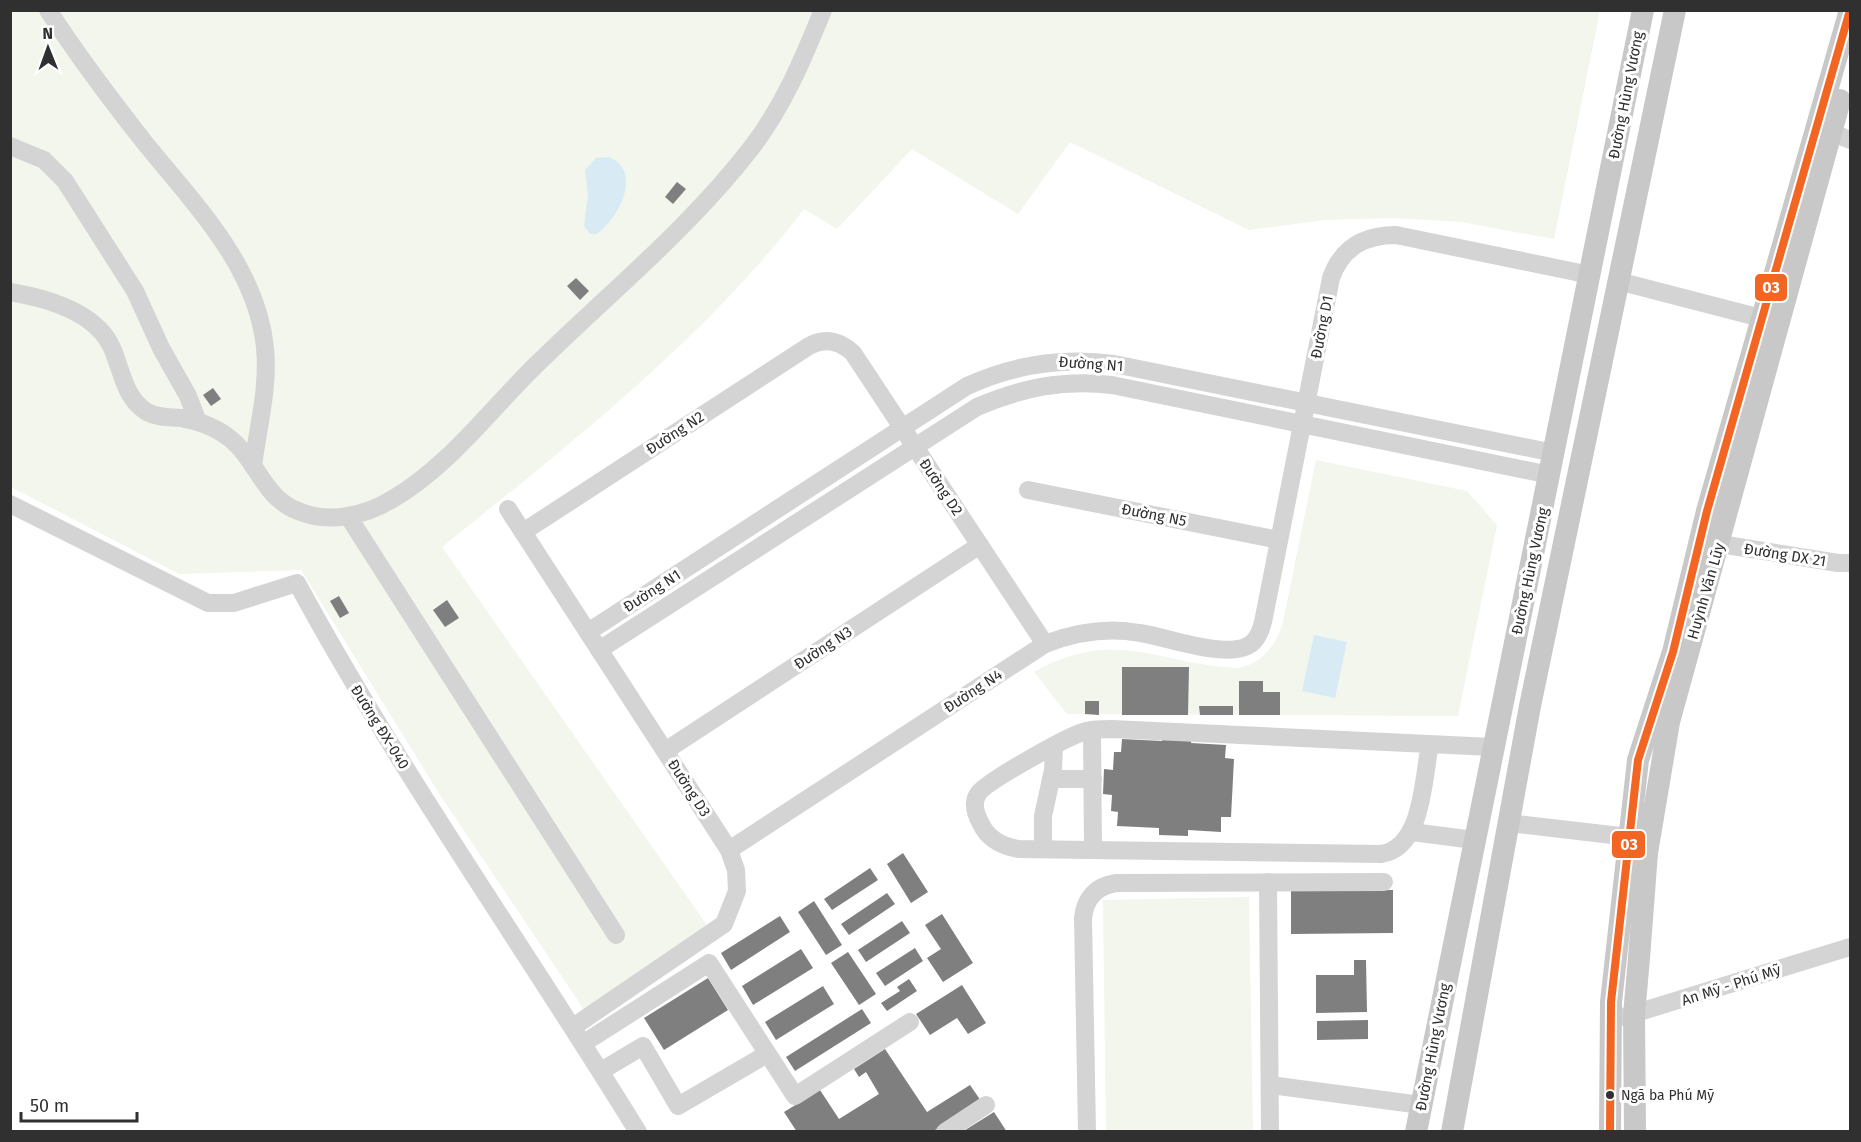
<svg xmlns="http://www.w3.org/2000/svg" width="1861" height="1142" viewBox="0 0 1861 1142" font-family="'Fira Sans',sans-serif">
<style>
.green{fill:#f2f6ec}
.water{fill:#d8ebf4}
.building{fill:#7f7f7f}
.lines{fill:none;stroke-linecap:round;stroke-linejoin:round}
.minor{stroke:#d4d4d4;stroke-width:18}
.major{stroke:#c8c8c8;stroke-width:22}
.bus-1-casing{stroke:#fff;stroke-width:12}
.bus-1{stroke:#f26522;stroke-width:8}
.bus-dot{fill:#303030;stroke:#fff;stroke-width:2}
.labels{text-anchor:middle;stroke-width:6;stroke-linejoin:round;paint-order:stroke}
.bus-label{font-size:14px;fill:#303030;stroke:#fff;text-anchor:start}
.street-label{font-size:15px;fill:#303030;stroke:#fff}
.line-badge{stroke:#fff;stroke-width:2}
.badge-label{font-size:16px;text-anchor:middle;font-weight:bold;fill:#fff}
</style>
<rect width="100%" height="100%" fill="#fff"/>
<!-- green -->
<g class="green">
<path d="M 10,11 L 1600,11 L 1554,239 L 1461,222 L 1394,218 L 1325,220 L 1249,230 L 1070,142 L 1018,214 L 912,149 L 837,229 L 804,209 C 704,340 570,444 442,547 L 709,928 L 585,1011 L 440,795 L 301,570 L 179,574 L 11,487 Z"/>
<path d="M 1316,460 L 1467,491 L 1497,525 L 1458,716 L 1067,714 L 1034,672 C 1116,626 1158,665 1239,668 C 1263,663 1277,644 1283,622 Z"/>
<polygon points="1249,897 1253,1131 1106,1131 1103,900"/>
</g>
<!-- water -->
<g class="water">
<path d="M 609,157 C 644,172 618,219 597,234 L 590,234 L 584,226 L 588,195 L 585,170 L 596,158 Z"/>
<polygon points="1314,635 1347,642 1335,698 1302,691"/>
</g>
<!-- building -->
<g class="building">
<polygon points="677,182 686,189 673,204 665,197"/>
<polygon points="576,278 589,291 580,300 567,286"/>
<polygon points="213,388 221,399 211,406 203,395"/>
<polygon points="339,596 349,613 340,618 330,601"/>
<polygon points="447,600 459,618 445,627 433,610"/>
<polygon points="1122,667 1189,667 1188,715 1122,715"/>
<polygon points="1239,681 1263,681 1263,692 1280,692 1280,715 1239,715"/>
<polygon points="1085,701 1099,701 1099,715 1085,714"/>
<polygon points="1199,706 1233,706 1233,715 1200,715"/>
<polygon points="1163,736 1192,738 1191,743 1226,745 1225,758 1234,759 1231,817 1221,817 1221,832 1188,830 1188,836 1159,835 1159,828 1117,826 1118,812 1111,811 1112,795 1103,794 1104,769 1113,770 1114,752 1121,752 1122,739 1162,741"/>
<polygon points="903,853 928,892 911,903 887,864"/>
<polygon points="870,868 878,880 832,910 824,899"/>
<polygon points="1393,890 1393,933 1291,934 1291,891"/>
<polygon points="887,893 895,904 849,935 841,924"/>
<polygon points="814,901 842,945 826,955 798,912"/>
<polygon points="942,914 973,963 943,982 927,958 941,949 925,925"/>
<polygon points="780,916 790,932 731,970 721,953"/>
<polygon points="902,921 910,933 866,962 858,950"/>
<polygon points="915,948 923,961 885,986 876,973"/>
<polygon points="801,949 813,968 753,1005 742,986"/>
<polygon points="848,952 876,994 859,1005 831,963"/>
<polygon points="1354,960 1366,960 1367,1012 1316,1013 1316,975 1354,975"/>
<polygon points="708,978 728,1010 664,1050 644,1018"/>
<polygon points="909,979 917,991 887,1011 881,1003 900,991 897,987"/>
<polygon points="962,985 986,1023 968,1034 957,1018 930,1035 916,1014"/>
<polygon points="823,986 834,1004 776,1040 765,1022"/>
<polygon points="862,1009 871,1023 795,1071 786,1057"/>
<polygon points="1368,1020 1368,1039 1317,1040 1317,1021"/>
<polygon points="885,1049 927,1112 970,1085 981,1101 932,1132 797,1132 784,1112 820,1090 839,1119 879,1094 866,1072 859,1077 854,1069"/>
<polygon points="994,1112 1007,1132 962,1132"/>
</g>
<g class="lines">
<!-- minor -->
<g class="minor">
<path d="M 48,10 C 78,56 111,100 145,143 C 194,204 257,266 265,348 C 269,388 258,426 253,466"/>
<polyline points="1831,132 1850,140"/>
<polyline points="10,146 44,160 65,181 135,291 161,348 188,396 198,422"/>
<polyline points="1618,281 1761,318"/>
<path d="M 10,292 C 46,298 96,312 112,348 C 122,370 124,398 147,412 C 158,418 169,417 181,418 C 199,421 218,428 233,441 C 258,463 264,498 298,511 C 328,524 364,516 391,500 C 447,468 488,412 534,367 C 607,295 689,229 752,147 C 784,105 803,59 823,10"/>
<polyline points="1028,490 1279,540"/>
<path d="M 10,504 L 208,603 L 234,603 L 297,583 C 400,773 525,948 638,1132"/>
<polyline points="508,509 729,850 736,870 737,891 724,924 573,1027"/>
<polyline points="348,516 616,935"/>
<path d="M 523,532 L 809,346 C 825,337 840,341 853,353 L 1045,644"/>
<polyline points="1720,544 1838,563 1850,563"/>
<path d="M 588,632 L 967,386 C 1015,364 1062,357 1114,364 L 1554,453"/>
<path d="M 599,650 L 977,407 C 1021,388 1063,379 1112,385 L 1550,475"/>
<polyline points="1092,730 1093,850"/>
<path d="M 1430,744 C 1423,779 1423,848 1381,854 L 1018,849 C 1002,846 988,839 981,824 C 976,815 972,803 978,794 C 985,782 1064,739 1080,733 C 1090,729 1101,729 1112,729 L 1492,747"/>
<polyline points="665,751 980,545"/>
<polyline points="1051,779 1093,779"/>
<polyline points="1509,823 1629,837"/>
<polyline points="1412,832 1474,840"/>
<polyline points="1043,849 1043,816 1053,770 1054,747"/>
<path d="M 729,850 L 1045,644 C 1076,632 1107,627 1140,633 C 1167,637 1220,657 1245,647 C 1257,643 1262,628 1264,617 L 1331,278 C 1342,247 1365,235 1396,235 L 1590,275"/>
<polyline points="1268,882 1270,1132"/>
<polyline points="1623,1017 1850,947"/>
<polyline points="584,1043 709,963 795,1096 910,1022"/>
<polyline points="601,1071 643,1046 678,1106 767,1054"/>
<polyline points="1270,1085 1421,1105"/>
<polyline points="945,1132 986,1105"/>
<path d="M 1087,1132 L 1083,918 C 1085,898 1096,886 1116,883 L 1384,882"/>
</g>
<!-- major -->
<g class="major">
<polyline points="1416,1132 1643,10"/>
<polyline points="1452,1132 1530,706 1675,10"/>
<polyline points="1610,1132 1611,1002 1638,760 1673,652 1707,511 1850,10"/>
<polyline points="1635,1132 1634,1015 1639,958 1647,853 1669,722 1840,100"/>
</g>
<!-- bus-1 casing -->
<g class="bus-1-casing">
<polyline id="bus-1" points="1610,1132 1611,1002 1638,760 1673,652 1707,511 1850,10"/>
</g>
<!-- bus-1 -->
<use href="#bus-1" class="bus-1"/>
</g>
<!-- markers -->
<circle class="bus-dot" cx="1610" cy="1095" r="5"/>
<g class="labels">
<!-- bus labels -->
<g class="bus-label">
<text x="1621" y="1100">Ngã ba Phú Mỹ</text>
</g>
<!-- street labels -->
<g class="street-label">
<text transform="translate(1626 95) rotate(-79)" y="5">Đường Hùng Vương</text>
<text transform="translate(1322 327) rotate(-79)" y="5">Đường D1</text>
<text transform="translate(1091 364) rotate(4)" y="5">Đường N1</text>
<text transform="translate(675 433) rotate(-33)" y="5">Đường N2</text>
<text transform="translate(941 487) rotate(56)" y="5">Đường D2</text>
<text transform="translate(1154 515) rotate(11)" y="5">Đường N5</text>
<text transform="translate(1785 555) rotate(9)" y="5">Đường DX 21</text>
<text transform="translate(1530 571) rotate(-78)" y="5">Đường Hùng Vương</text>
<text transform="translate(652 591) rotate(-33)" y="5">Đường N1</text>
<text transform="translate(1706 591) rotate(-74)" y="5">Huỳnh Văn Lũy</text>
<text transform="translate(823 648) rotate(-33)" y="5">Đường N3</text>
<text transform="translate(973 691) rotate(-33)" y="5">Đường N4</text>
<text transform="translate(380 727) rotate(58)" y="5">Đường ĐX-040</text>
<text transform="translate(689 788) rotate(57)" y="5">Đường D3</text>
<text transform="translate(1731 985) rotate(-18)" y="5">An Mỹ - Phú Mỹ</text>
<text transform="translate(1433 1047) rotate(-79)" y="5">Đường Hùng Vương</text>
</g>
</g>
<g class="line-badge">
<rect x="1754" y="273" width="34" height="29" rx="6" fill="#f26522"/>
<rect x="1611" y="830" width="35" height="29" rx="6" fill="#f26522"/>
</g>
<g class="badge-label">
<text x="1771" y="293">03</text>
<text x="1629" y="850">03</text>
</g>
<!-- border -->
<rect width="1861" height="1142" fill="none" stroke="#303030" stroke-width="24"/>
<!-- north arrow -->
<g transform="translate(48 48) rotate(359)" stroke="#ffffff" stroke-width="4.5" paint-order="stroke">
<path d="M0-4.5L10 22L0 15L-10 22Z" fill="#303030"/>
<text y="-9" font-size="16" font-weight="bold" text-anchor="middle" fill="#303030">N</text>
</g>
<!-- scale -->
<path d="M21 1112v9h116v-9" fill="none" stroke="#303030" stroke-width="3"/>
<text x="30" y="1112" font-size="18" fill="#303030" stroke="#ffffff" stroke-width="4.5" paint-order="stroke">50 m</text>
</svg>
